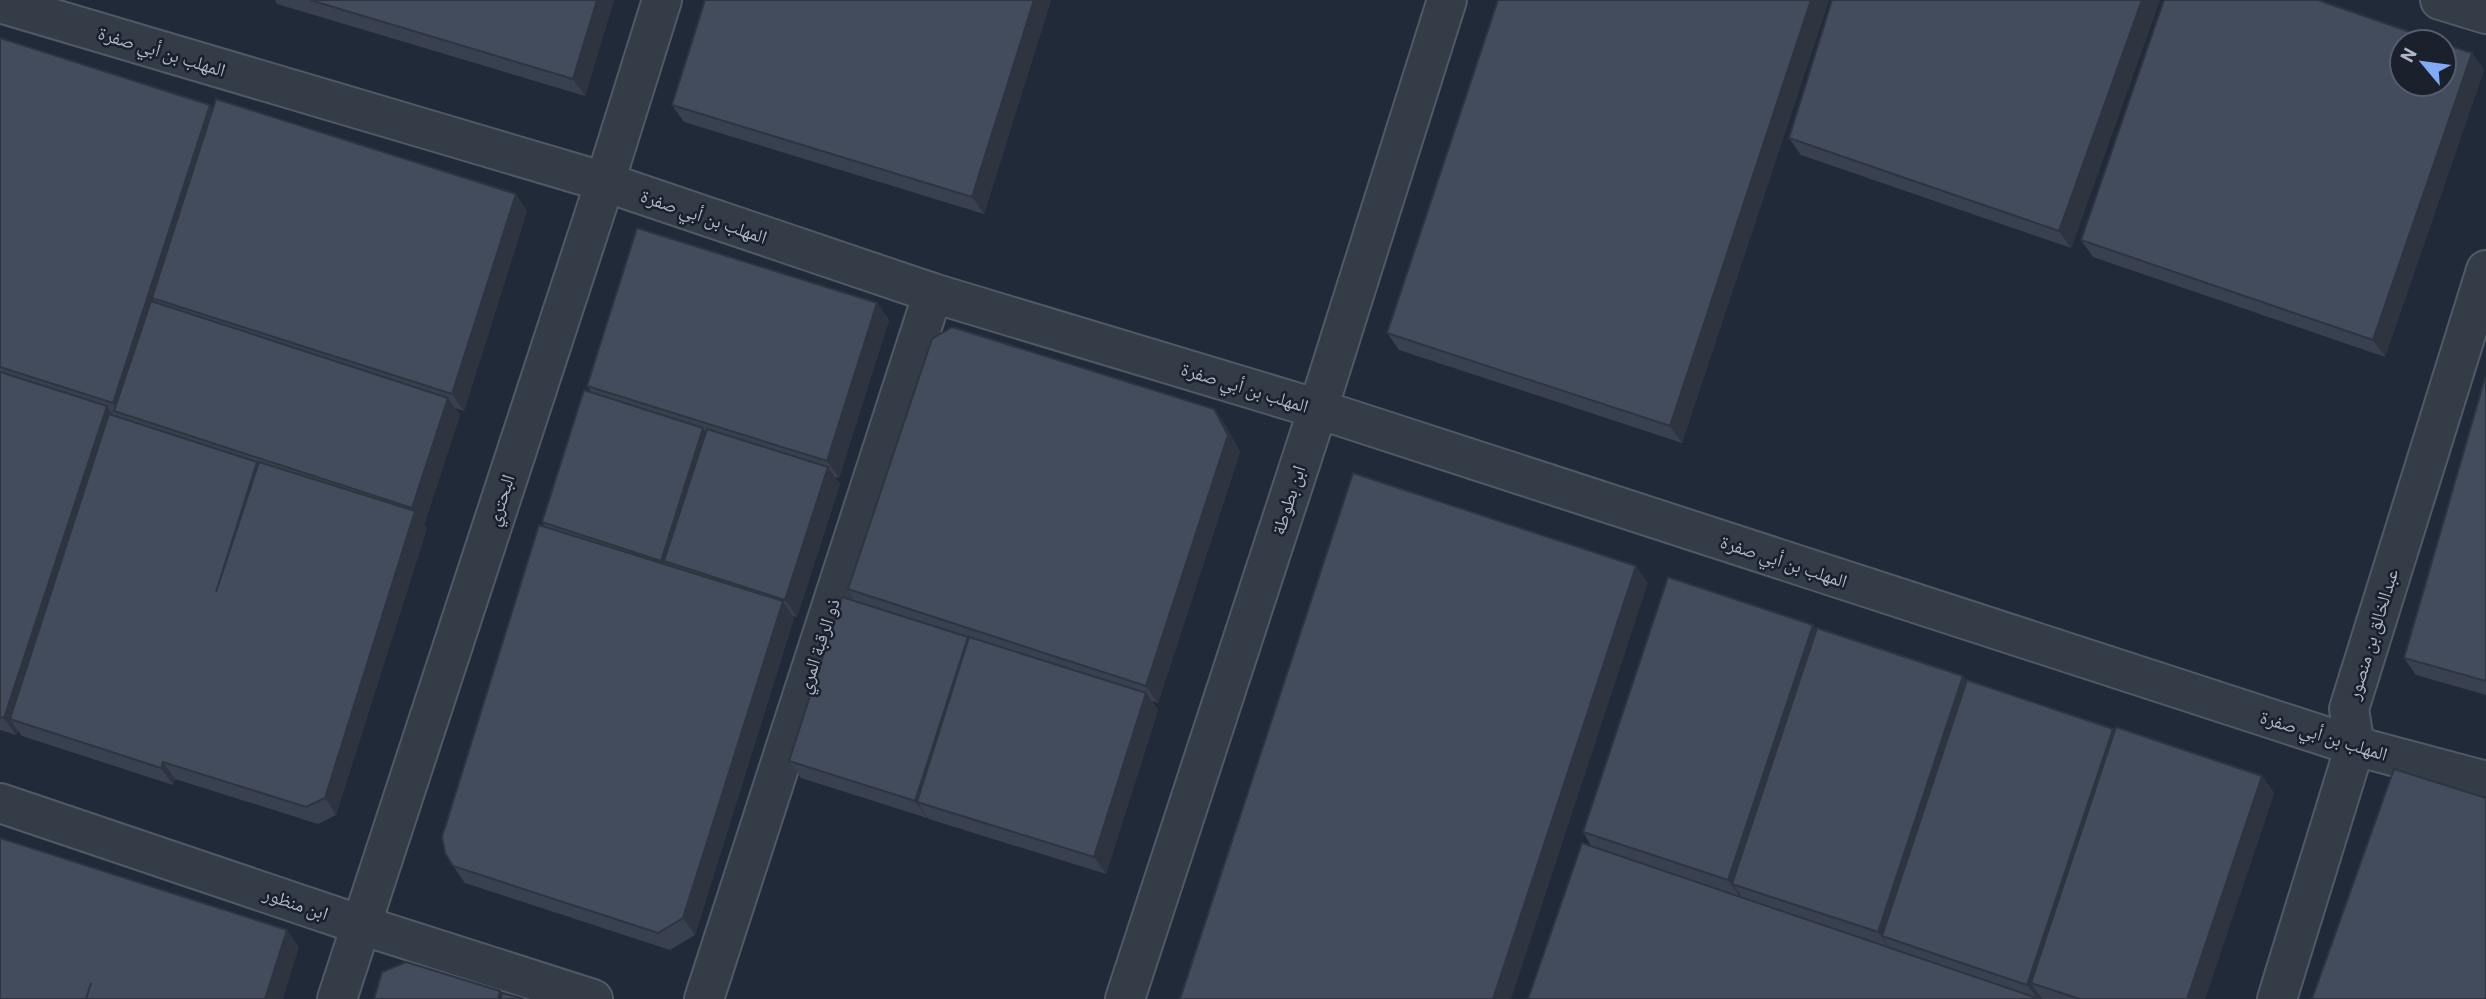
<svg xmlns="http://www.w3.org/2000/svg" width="2486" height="999" viewBox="0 0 2486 999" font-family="Barlow,'Noto Naskh Arabic',sans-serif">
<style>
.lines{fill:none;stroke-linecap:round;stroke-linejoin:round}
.minor-casing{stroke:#525966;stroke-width:42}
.minor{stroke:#343c48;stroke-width:38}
.wall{fill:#394150}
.shaded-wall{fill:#2e3541}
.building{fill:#424c5d;stroke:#2e3541;stroke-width:2}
.labels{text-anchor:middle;stroke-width:5;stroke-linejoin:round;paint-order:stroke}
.street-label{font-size:19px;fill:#afb6c5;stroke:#1a212d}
</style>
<rect width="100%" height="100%" fill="#212a38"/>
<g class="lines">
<!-- minor casing -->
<g class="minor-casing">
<g id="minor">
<polyline points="2440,0 2486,14"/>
<polyline points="0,3 605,182 933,293 1318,409 2355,746 2486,781"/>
<polyline points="0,803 361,925 593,999"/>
<polyline points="337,999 605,182 662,0"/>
<polyline points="704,999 933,293"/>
<polyline points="1125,999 1318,409 1447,0"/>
<polyline points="2277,999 2355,746 2349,709 2486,270"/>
</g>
</g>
<!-- minor -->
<use href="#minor" class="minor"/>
</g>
<!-- wall -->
<g class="wall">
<polygon points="275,0 614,0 585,96 277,4"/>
<polygon points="705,0 1051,0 984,214 684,122 672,105"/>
<polygon points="1498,0 1829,0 1682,443 1399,350 1387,333"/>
<polygon points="1832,0 2160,0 2071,248 1801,155 1789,138"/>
<polygon points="0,38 213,109 527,211 464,411 455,408 460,415 424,525 427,528 336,815 318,824 175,779 173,785 22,736 18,731 16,735 0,730"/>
<polygon points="2472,53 2484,70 2385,357 2093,257 2081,240"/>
<polygon points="877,303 889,320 839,478 834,477 840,484 797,617 793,616 794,618 695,935 670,950 465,883 453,866 545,527 542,522 592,393 587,386"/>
<polygon points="2486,379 2486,695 2416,675 2404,658"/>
<polygon points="1214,409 1226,426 1240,452 1158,703 1152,701 1158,710 1106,874 929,819 927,817 927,818 801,778 789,761 856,602 848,589"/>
<polygon points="1668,577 1813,625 1817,630 1817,628 1963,676 1967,681 2113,729 2115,731 2116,727 2262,776 2274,793 2205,999 2042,999 2041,997 2040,999 1528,999 1582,843 1592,847 1583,832"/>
</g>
<!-- shaded-wall -->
<g class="shaded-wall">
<polygon points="597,0 614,0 585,96 573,79"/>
<polygon points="1034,0 1051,0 984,214 972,197"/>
<polygon points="1811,0 1829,0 1682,443 1670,426"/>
<polygon points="2142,0 2160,0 2071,248 2059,231"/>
<polygon points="2472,53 2484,70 2385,357 2373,340"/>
<polygon points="210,105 222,122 152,298 161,311 120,413 113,403"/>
<polygon points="516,194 527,211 464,411 452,394"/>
<polygon points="877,303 889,320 839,478 827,461"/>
<polygon points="448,398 460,415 424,525 427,528 336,815 325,798 414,511 412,508"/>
<polygon points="107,406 119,424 10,719 18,731 16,735 4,718"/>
<polygon points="1214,409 1226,426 1240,452 1158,703 1146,686"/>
<polygon points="703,428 715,445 664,561 674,574 673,578 661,561"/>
<polygon points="828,467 840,484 797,617 785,600"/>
<polygon points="1636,566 1648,583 1511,999 1493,999"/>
<polygon points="783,601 794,618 695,935 683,918"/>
<polygon points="1813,625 1825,642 1732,884 1741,895 1740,897 1728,880"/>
<polygon points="968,637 980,654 917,802 927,817 927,818 915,801"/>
<polygon points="1963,676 1975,693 1882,936 1890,949 1878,932"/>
<polygon points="1146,693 1158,710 1106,874 1094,857"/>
<polygon points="2113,729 2125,746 2031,983 2041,997 2040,999 2038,999 2027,985"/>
<polygon points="163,762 175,779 173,785 161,768"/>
<polygon points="2262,776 2274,793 2205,999 2187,999"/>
<polygon points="287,930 299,947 283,999 265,999"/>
</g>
<!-- building -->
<g class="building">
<polygon points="310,0 597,0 573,79"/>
<polygon points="705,0 1034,0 972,197 672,105"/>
<polygon points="1498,0 1811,0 1670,426 1387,333"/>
<polygon points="1832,0 2142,0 2059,231 1789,138"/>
<polygon points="2164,0 2318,0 2439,42 2402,42 2402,84 2444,84 2444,44 2472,53 2373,340 2081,240"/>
<polygon points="0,38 210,105 113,403 0,367"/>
<polygon points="216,99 516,194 452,394 152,298"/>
<polygon points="637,228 877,303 827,461 587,386"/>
<polygon points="151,301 448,398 412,508 114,411"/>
<polygon points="952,327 1214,409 1228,435 1146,686 848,589 932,339"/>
<polygon points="0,372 107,406 4,718 0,717"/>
<polygon points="2485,378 2486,379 2486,681 2404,658"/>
<polygon points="584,390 703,428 661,561 542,522"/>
<polygon points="109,414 257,462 216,592 259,462 415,511 325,798 306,807 163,762 161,768 10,719"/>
<polygon points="707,429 828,467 785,600 664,561"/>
<polygon points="1353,473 1636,566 1493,999 1180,999"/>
<polygon points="539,525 783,601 683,918 658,933 453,866 445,853 442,837"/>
<polygon points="1668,577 1813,625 1728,880 1583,832"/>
<polygon points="842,597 968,637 915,801 789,761"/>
<polygon points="1817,628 1963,676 1878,932 1732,884"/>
<polygon points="969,637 1146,693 1094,857 917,802"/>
<polygon points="1967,680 2113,729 2027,985 1882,936"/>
<polygon points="2116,727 2262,776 2187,999 2080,999 2031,983"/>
<polygon points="2394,769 2486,798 2486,999 2312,999"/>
<polygon points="0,838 287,930 265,999 86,999 91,983 86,999 0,999"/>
<polygon points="1582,843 2040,999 1528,999"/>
<polygon points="406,962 500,991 498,999 374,999 382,972"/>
<polygon points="502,993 524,999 501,999"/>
</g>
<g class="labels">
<!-- street labels -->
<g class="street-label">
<text transform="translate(162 51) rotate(17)" y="7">المهلب بن أبي صفرة</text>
<text transform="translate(704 216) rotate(19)" y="7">المهلب بن أبي صفرة</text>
<text transform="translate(1245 387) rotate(17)" y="7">المهلب بن أبي صفرة</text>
<text transform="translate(500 500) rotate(-72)" y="7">البحتري</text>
<text transform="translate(1288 500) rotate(-72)" y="7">ابن بطوطة</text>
<text transform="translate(1784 561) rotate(18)" y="7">المهلب بن أبي صفرة</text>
<text transform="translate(2372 634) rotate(-73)" y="7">عبدالخالق بن منصور</text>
<text transform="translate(818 646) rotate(-72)" y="7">ذو الرقبة المري</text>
<text transform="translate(2324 735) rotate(17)" y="7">المهلب بن أبي صفرة</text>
<text transform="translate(296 903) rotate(19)" y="7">ابن منظور</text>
</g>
</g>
<!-- north arrow -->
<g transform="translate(2423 63) rotate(299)"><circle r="33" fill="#1a212d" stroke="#565d6a" stroke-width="2"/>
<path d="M0-5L12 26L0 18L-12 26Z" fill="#83aaf6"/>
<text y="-10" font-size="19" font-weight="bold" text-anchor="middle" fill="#afb6c5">N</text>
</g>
</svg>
